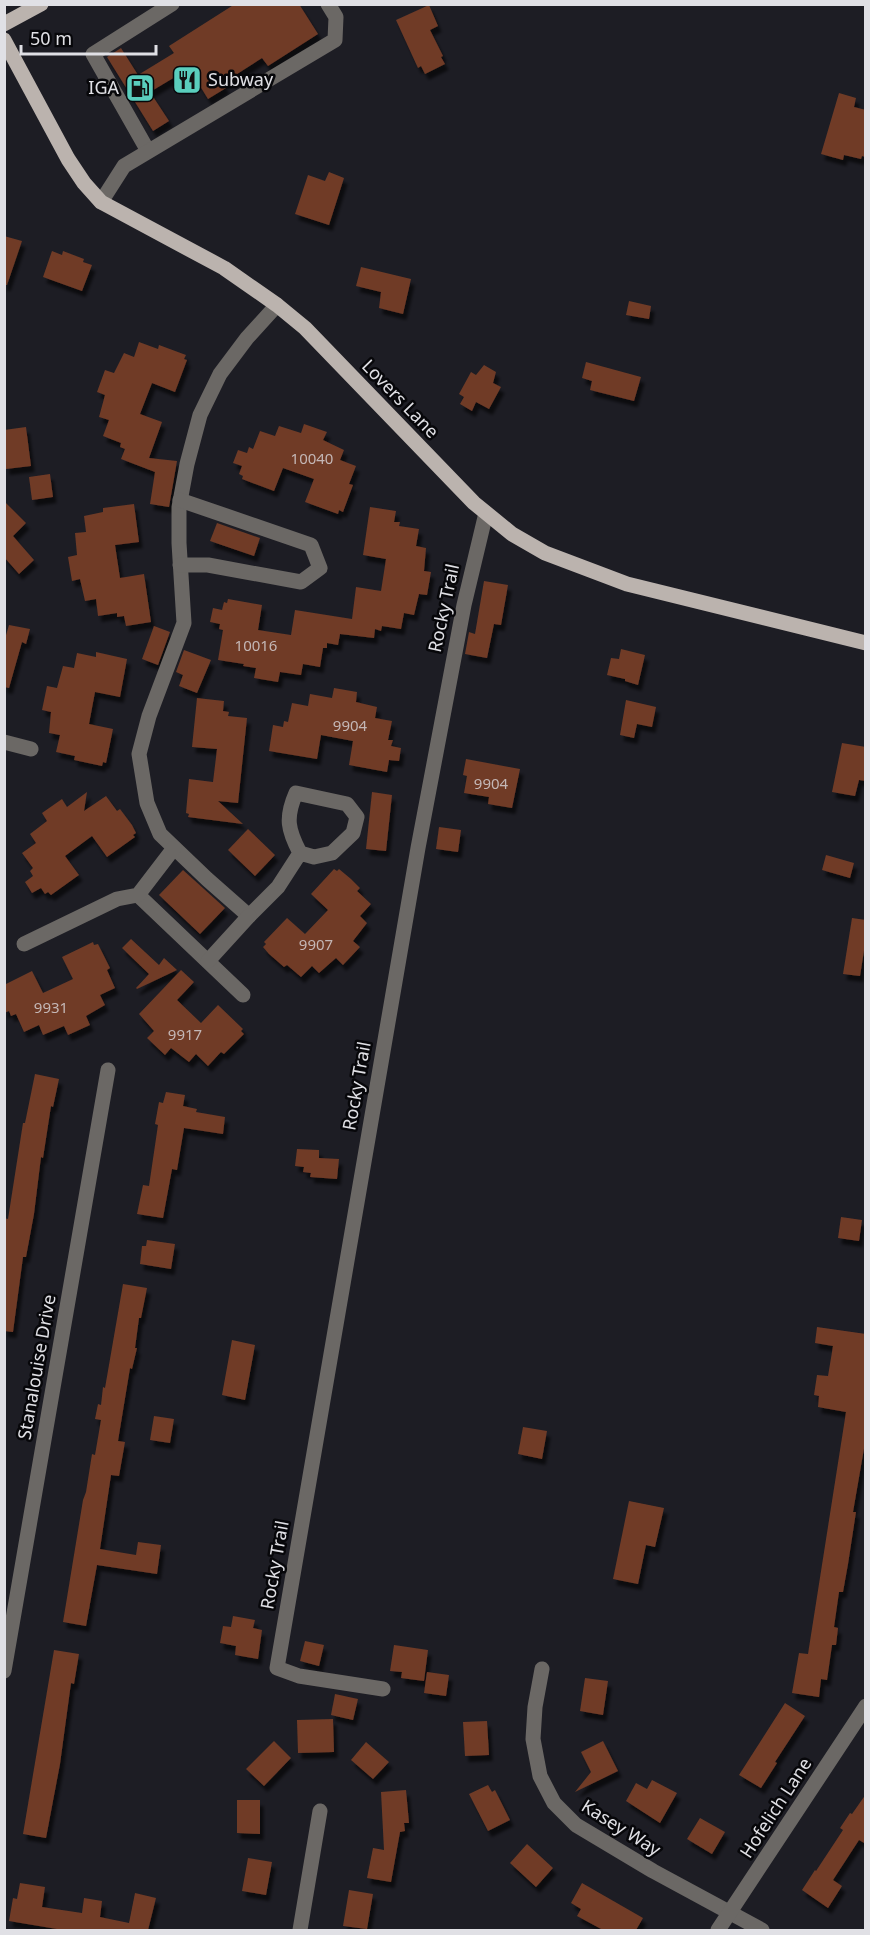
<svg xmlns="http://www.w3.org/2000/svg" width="870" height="1935" viewBox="0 0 870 1935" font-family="'Noto Sans',sans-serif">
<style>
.building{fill:#6f3b27;filter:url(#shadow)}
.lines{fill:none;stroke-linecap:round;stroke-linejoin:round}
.minor{stroke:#6b6865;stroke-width:15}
.major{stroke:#bbb3ae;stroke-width:15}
.labels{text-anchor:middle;stroke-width:5;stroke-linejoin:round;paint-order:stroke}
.number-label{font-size:15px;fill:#c4b7b6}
.poi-label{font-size:18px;fill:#e0e0e5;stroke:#07070a;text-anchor:start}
.street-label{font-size:18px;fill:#e0e0e5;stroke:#07070a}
</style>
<defs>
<filter id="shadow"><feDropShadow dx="3.5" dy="6" stdDeviation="1.5" flood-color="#0009"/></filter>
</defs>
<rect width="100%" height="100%" fill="#1d1d24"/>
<!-- building -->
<g class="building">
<polygon points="235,4 299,4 318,34 268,66 262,58 223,83 226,88 208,99 197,81 193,83 185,71 150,92 169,121 153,131 107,57 121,48 138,75 174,53 169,46"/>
<polygon points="429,5 438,26 430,30 443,56 441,57 445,64 425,74 421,66 418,68 396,20"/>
<polygon points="839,93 856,98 854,107 866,110 866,157 862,156 861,159 844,155 843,160 821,154"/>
<polygon points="329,172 344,178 329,225 295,214 308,175 325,181"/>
<polygon points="4,236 22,241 7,285 4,285"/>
<polygon points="52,251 62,255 63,251 84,259 83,262 92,265 82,291 43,277"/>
<polygon points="361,267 411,279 403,314 379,308 381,292 356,286"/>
<polygon points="629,301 651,306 649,319 626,315"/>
<polygon points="139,342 158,349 159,345 186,355 184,359 187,360 175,392 152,383 140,414 162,422 149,458 177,461 169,507 150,504 155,472 121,459 125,449 120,447 121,443 103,436 109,420 99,417 105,395 97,392 105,370 114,373 124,353 134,357"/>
<polygon points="586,362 641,377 634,401 590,390 592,381 582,378"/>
<polygon points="484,365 496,372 493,383 501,387 489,409 476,402 472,411 460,404 464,397 459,394 471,372 476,375"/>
<polygon points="304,424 327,432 323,440 344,450 340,460 356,466 349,484 353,485 343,512 339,510 338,514 305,502 314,479 283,468 274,491 242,479 243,476 239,474 242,466 233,463 238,450 247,453 249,447 253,449 260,431 275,436 279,426 301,433"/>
<polygon points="26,427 31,466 6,469 4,430"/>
<polygon points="50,474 53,497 32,500 29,477"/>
<polygon points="4,501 26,523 13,536 34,560 19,574 4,557"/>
<polygon points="134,504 139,542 115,545 120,578 144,574 151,622 126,626 124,616 117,617 117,613 98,616 96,599 85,601 80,579 72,581 68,557 77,555 75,533 86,532 84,516 103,512 103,508"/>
<polygon points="370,507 396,511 394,522 400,522 399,526 419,529 416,546 426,548 424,571 431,572 427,595 419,594 414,615 404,613 401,629 382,626 381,631 375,629 374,638 340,634 338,645 327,643 327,648 323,648 320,667 303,664 301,675 280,672 278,682 254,678 256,668 243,666 244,664 218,660 223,630 219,629 220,624 210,622 213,608 222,610 224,602 227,603 228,599 262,605 258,630 291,635 295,610 352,619 356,587 381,591 386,559 363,555"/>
<polygon points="217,523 260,538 254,556 210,541"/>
<polygon points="484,581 508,585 501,625 494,624 487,658 465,654 469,632 475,634"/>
<polygon points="9,625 30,629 26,644 22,642 9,688 4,687 4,642"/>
<polygon points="154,626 170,632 158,665 142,659"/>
<polygon points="621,649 645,655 638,685 625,681 625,679 607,675 611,658 619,659"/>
<polygon points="184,650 211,660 197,693 179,686 183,675 176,672"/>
<polygon points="96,652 127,659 120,697 95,692 89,724 113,729 106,763 103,762 102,766 74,760 75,756 56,752 60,735 49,733 51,712 42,710 47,686 57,688 63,666 74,668 77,653 96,657"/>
<polygon points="334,688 357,692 356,702 377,707 375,718 392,721 388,740 393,740 391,746 401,748 399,761 389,760 387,772 349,765 353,741 321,735 317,759 269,751 273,725 283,727 284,721 288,722 292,703 308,706 310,694 332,698"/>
<polygon points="197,698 224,701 223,711 229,712 228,716 247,718 238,803 218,801 243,824 188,817 189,814 186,813 189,779 213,782 217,749 192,747"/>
<polygon points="626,700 656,707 652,727 637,724 634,738 620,735"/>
<polygon points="842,743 866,747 866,781 859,780 855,796 832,792"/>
<polygon points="466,759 520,769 512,808 488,804 489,797 464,793 467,776 463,775"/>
<polygon points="87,792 84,811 106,796 117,811 120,809 132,825 136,833 133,835 135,837 107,857 92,836 65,856 79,875 51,895 48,892 45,894 41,888 32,893 25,882 33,876 30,871 33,868 22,853 36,843 30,834 47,821 42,813 62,799 67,807"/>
<polygon points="372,792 392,795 386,851 366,849"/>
<polygon points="439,827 461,830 458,852 436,849"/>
<polygon points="248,829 275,855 255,876 228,850"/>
<polygon points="826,855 854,863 850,878 822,870"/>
<polygon points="334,869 337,871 339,869 351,879 360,888 357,891 371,904 360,916 367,923 353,941 360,947 343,965 336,958 319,973 312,966 301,977 287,965 284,967 269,954 263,947 266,944 264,942 287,918 305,934 328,910 311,894"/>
<polygon points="183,870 225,908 200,934 159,895"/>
<polygon points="852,918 866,920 866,938 860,976 843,974"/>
<polygon points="131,939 159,965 164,958 177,970 137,989 136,988 149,974 122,948"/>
<polygon points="93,942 94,945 98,944 110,968 107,970 115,988 100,995 105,1005 86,1016 90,1025 68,1035 64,1026 43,1035 39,1025 24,1032 16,1014 11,1016 9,1011 4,1013 4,985 32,971 43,993 73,979 62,957"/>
<polygon points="181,970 194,982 177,1000 201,1023 218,1005 243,1029 241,1031 244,1034 224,1054 221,1052 208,1066 196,1054 189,1062 171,1048 165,1055 147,1038 154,1031 139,1014"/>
<polygon points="35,1074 59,1079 53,1107 51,1106 43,1158 41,1157 34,1214 26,1257 23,1257 13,1332 4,1331 4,1218 8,1219 23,1123 25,1123"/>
<polygon points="166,1092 185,1095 183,1106 197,1109 196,1112 225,1117 223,1134 184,1128 177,1170 172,1169 163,1218 137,1214 143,1185 149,1186 158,1125 155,1124 159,1102 163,1103"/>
<polygon points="297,1149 319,1150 319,1158 339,1159 337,1179 310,1177 311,1173 303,1172 304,1167 295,1166"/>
<polygon points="841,1217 862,1220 859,1241 838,1238"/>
<polygon points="147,1240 175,1244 171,1269 140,1264 142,1246 146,1246"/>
<polygon points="123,1284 147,1288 141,1318 139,1318 135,1348 137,1348 132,1369 130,1368 118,1441 125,1442 119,1476 111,1475 100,1549 136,1555 138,1542 161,1545 157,1574 97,1565 86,1626 63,1622 83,1500 86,1492 92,1454 95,1455 101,1420 95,1419 98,1404 101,1405 103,1387 105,1388"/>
<polygon points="817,1327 866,1334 866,1437 853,1512 856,1512 848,1564 843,1592 839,1592 834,1627 838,1628 836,1645 832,1645 827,1680 821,1679 819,1697 792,1693 799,1653 808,1654 846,1412 818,1407 819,1396 814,1395 817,1375 828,1376 833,1346 815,1343"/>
<polygon points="232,1340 255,1345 245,1400 222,1395"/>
<polygon points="154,1416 174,1419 170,1443 150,1440"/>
<polygon points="523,1427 547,1431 542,1459 518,1454"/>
<polygon points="629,1501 664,1508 655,1547 646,1545 638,1584 613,1579"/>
<polygon points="233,1616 255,1620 253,1628 262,1630 258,1659 235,1655 236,1646 220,1643 223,1626 231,1627"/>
<polygon points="305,1641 324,1645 319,1666 300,1661"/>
<polygon points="394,1645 428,1650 424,1681 401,1678 402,1672 390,1671"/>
<polygon points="54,1650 79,1654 74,1684 71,1683 60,1764 46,1838 23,1834"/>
<polygon points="427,1672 449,1675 446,1696 424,1693"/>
<polygon points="585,1678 608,1681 603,1715 580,1711"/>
<polygon points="335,1694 358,1699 353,1720 331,1715"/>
<polygon points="785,1703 805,1716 775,1762 777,1763 761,1788 739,1775"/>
<polygon points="333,1719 334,1752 298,1753 297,1720"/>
<polygon points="487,1721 489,1755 465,1756 463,1722"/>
<polygon points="274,1741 291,1758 264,1786 246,1769"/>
<polygon points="603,1741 618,1771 575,1792 591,1772 581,1752"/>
<polygon points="366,1742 389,1762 373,1779 351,1760"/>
<polygon points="652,1780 677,1793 660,1823 626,1801 636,1783 647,1789"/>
<polygon points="488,1785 492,1792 495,1790 510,1820 488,1831 469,1794"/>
<polygon points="406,1790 409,1823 404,1823 405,1831 400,1832 391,1882 367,1878 373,1848 384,1850 381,1792"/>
<polygon points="866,1794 866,1844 859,1840 833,1880 842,1886 828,1908 802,1890 815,1870 816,1871 843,1830 840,1828 850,1813 852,1814"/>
<polygon points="237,1800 260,1800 260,1834 237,1833"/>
<polygon points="700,1818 725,1832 712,1854 687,1839"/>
<polygon points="527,1844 553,1868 536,1887 510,1863"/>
<polygon points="248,1858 272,1862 266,1895 242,1891"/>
<polygon points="20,1883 45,1887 42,1907 82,1913 84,1898 102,1901 100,1917 129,1923 135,1893 156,1898 148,1930 63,1930 9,1921 13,1898 17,1899"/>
<polygon points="582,1883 643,1918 636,1930 603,1930 577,1916 581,1909 571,1903"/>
<polygon points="349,1890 373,1894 367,1929 343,1926"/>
</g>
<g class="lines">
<!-- minor -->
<g class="minor">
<polyline points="148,151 93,54 172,4"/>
<polyline points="101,202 124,166 335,40 336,17 328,4"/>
<path d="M 277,305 L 247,338 L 220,374 L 200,415 L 187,464 L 179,507 L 179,543 L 184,623 L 149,716 L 139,754 L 147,803 L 160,834 L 207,879 L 249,916 L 278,887 L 300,853 C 288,830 285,818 296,793 L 347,804 L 357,817 L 353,833 L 332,853 L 314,857 L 300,853"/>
<polyline points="180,500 311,545 320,568 301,582 208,565 180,565"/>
<polyline points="4,742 31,749"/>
<polyline points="138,895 243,995"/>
<polyline points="24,944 117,899 138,895 174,848"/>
<polyline points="208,961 249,916"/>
<polyline points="542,1669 535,1707 533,1739 540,1776 554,1803 576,1825 653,1871 762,1930"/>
<polyline points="4,1671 108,1070"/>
<polyline points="383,1689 299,1676 277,1668 418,848 464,605 486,513"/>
<polyline points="300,1930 320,1811"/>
<polyline points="718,1930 866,1706"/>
</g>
<!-- major -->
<g class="major">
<polyline points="4,24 41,4"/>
<polyline points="4,40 68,159 84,183 101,202 224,268 277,305 305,328 474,503 512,534 545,553 627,584 866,643"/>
</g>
</g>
<!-- icons -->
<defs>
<g id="restaurant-square" transform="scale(1.5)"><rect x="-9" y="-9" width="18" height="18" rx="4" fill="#5acebd" stroke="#07070a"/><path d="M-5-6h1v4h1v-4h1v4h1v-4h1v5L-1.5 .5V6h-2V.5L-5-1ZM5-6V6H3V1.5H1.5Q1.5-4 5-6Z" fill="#111"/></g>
<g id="fuel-square" transform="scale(1.5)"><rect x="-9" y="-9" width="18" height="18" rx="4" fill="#5acebd" stroke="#07070a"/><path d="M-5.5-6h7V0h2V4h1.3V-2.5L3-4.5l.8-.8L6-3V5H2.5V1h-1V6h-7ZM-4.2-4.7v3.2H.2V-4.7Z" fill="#111"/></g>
</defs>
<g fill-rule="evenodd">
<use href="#restaurant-square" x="187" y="80"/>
<use href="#fuel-square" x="140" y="88"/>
</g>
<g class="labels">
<!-- number labels -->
<g class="number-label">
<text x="312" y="464">10040</text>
<text x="256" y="651">10016</text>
<text x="350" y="731">9904</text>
<text x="491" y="789">9904</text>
<text x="316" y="950">9907</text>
<text x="51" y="1013">9931</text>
<text x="185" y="1040">9917</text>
</g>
<!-- poi labels -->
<g class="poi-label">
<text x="208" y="86">Subway</text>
<text x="119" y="94" text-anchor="end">IGA</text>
</g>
<!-- street labels -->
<g class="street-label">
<text transform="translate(400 399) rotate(46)" y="6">Lovers Lane</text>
<text transform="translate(444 608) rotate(-78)" y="6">Rocky Trail</text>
<text transform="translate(357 1086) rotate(-80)" y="6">Rocky Trail</text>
<text transform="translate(37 1367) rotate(-80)" y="6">Stanalouise Drive</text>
<text transform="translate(275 1565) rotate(-80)" y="6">Rocky Trail</text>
<text transform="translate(776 1808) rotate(-57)" y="6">Hofelich Lane</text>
<text transform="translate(621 1828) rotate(32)" y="6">Kasey Way</text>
</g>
</g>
<!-- border -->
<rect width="870" height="1935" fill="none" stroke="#e0e0e5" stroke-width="12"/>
<!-- scale -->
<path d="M21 45v9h135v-9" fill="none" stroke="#e0e0e5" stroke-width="3"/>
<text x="30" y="45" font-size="18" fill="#e0e0e5" stroke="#07070a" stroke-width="4.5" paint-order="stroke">50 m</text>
</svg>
